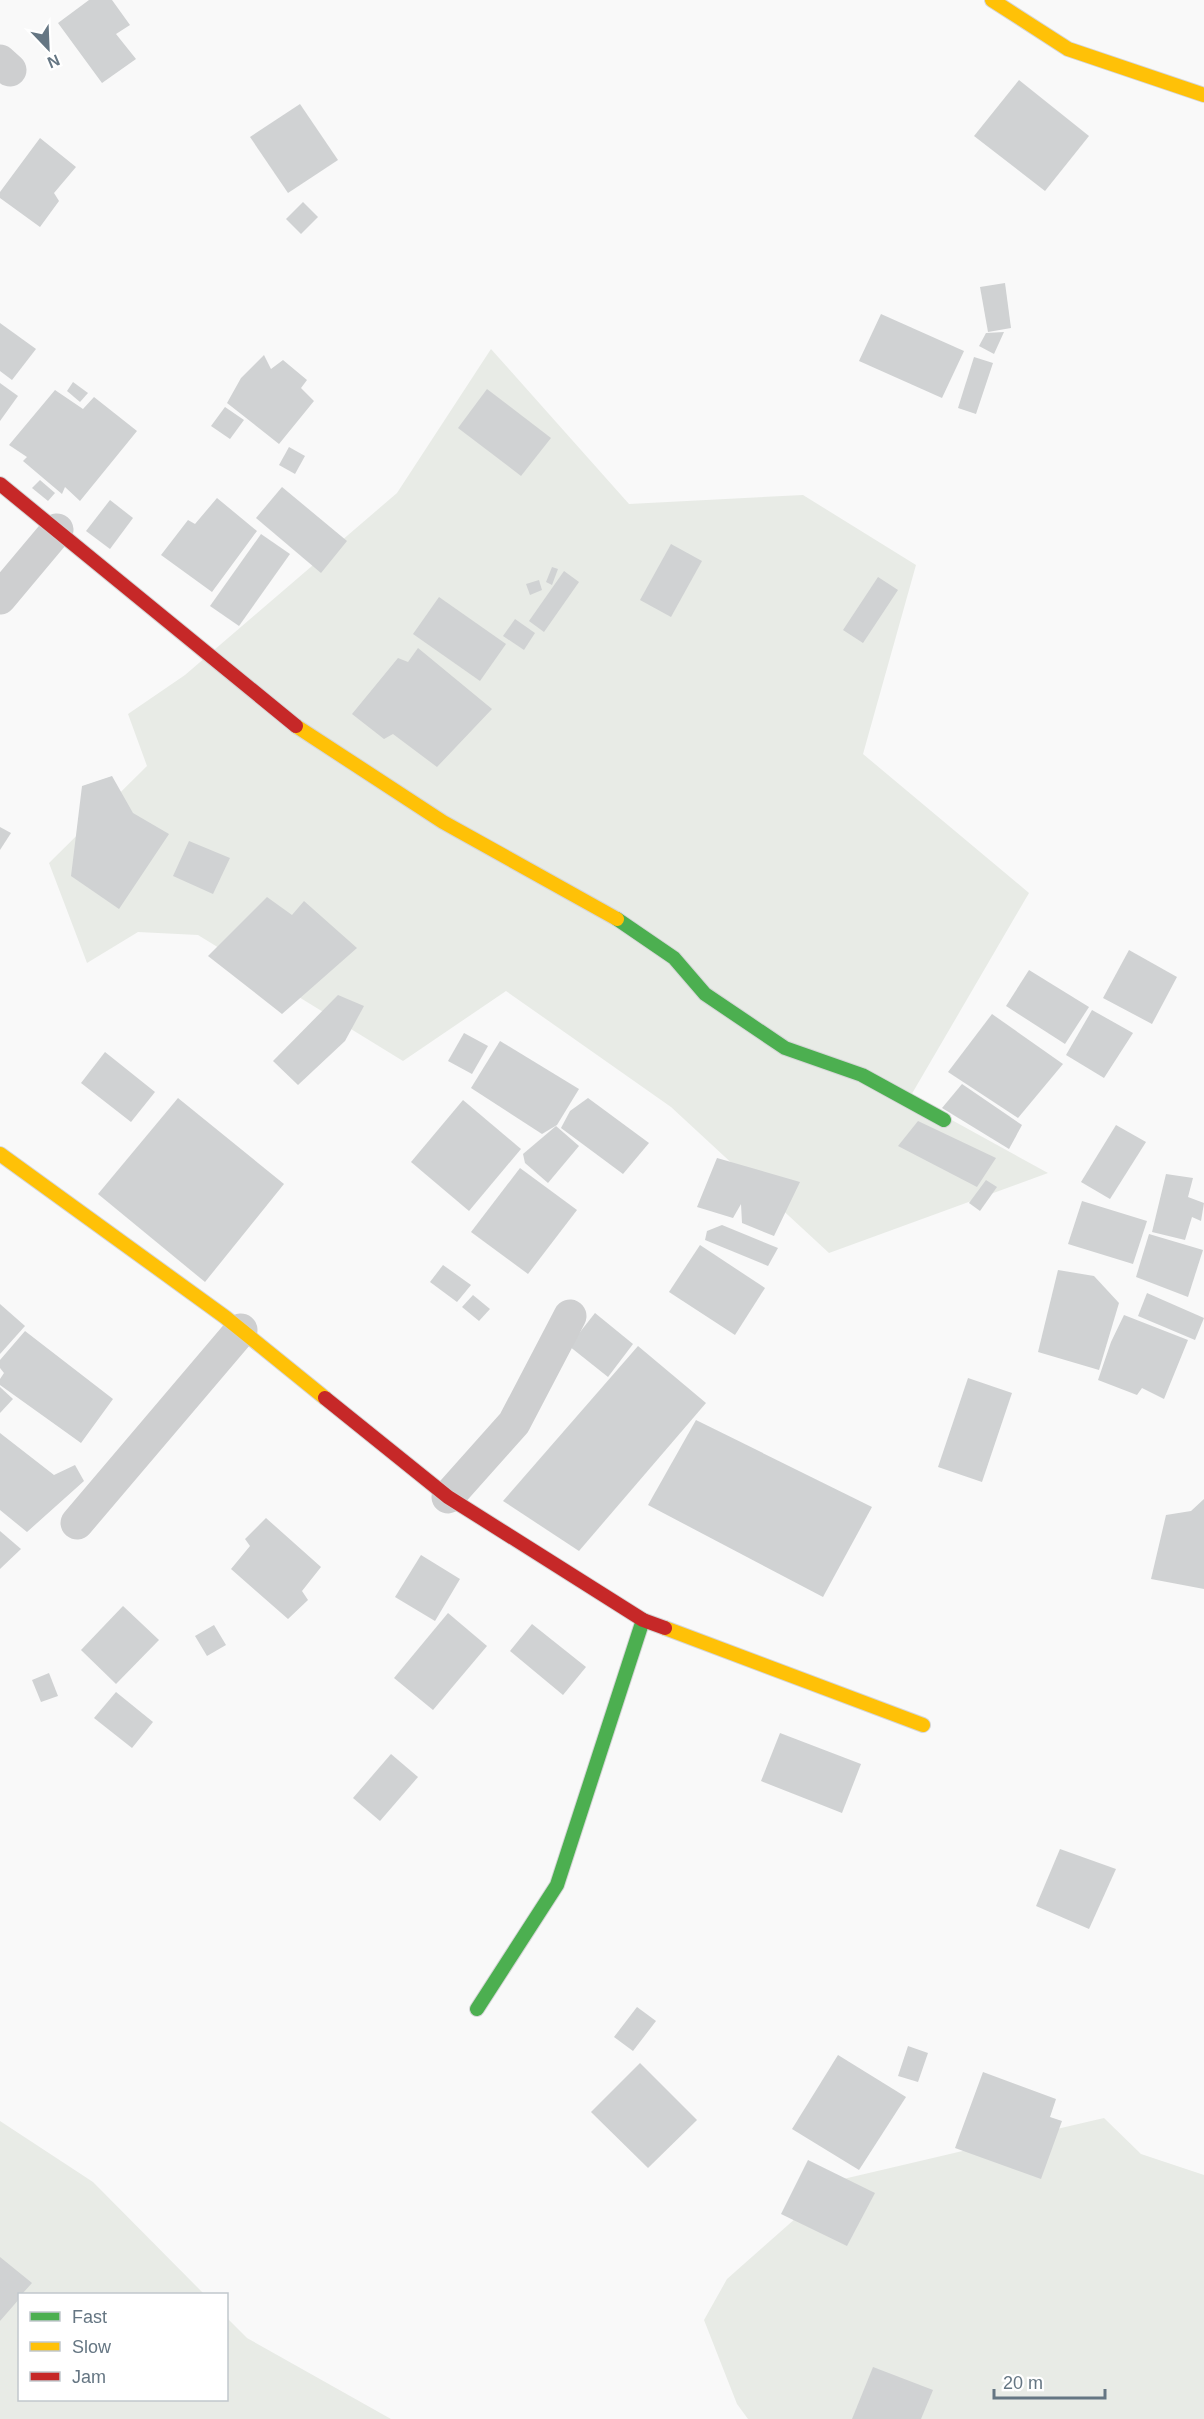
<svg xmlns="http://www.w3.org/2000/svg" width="1204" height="2419" viewBox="0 0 1204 2419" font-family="Arial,sans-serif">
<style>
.green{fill:#e8ebe6}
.building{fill:#d0d2d3}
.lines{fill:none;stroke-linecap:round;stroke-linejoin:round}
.fast-casing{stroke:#d5d6d7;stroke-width:16}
.slow-casing{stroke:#d5d6d7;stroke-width:16}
.jam-casing{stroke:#d5d6d7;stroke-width:16}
.street{stroke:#cecfd0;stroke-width:33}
.fast{stroke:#4caf50;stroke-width:14}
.slow{stroke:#ffc107;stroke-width:14}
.jam{stroke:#c62828;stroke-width:14}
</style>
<rect width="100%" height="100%" fill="#f9f9f9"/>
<!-- green -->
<g class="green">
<polygon points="491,349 629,504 803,495 916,565 863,754 1029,893 910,1097 1048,1173 829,1253 671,1107 506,991 403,1061 198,935 138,932 87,963 49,863 147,766 128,714 185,675 397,493"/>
<polygon points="1104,2118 1141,2154 1204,2175 1204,2419 748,2419 737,2404 704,2320 727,2279 839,2180"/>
<polygon points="0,2121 93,2182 204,2294 20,2294 20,2400 226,2400 227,2318 247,2338 391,2419 0,2419"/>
</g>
<!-- building -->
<g class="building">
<polygon points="89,0 112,0 130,25 116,34 136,59 102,83 58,23"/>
<polygon points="1019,80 1089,136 1045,191 974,136"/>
<polygon points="300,104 338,160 288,193 250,137"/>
<polygon points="40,138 76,167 54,193 59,201 40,227 0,198 0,192"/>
<polygon points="303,202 318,217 301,234 286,219"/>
<polygon points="1005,283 1011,328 988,332 980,287"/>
<polygon points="881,314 964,351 942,398 859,361"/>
<polygon points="0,323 36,349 12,380 0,371"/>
<polygon points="1004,332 994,354 979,346 986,333"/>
<polygon points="264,355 271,369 283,360 307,380 301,388 314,401 279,444 227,403 241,378"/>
<polygon points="974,357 993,363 976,414 958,408"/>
<polygon points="73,382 88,393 80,402 67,391"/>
<polygon points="0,383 18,396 0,421"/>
<polygon points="487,389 551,438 521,476 458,428"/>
<polygon points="55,390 83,409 94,397 137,431 80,501 65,487 62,494 23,461 27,457 9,445"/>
<polygon points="225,407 244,420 230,439 211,426"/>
<polygon points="289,447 305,456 295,474 279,465"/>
<polygon points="40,480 55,493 48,501 32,488"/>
<polygon points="282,487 347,541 321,573 256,518"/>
<polygon points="217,498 257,531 212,592 161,555 188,520 195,524"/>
<polygon points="110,500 133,518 110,549 86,531"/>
<polygon points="261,534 290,554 239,626 210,606"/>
<polygon points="671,544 702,561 671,617 640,600"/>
<polygon points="552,567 558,569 552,585 546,582"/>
<polygon points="564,571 579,582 544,632 529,621"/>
<polygon points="878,577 898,590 863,643 843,630"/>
<polygon points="539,580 542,590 530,595 526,584"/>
<polygon points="439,597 506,644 480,681 413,634"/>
<polygon points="515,619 535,633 524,650 503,636"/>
<polygon points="418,648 492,709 437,767 393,734 384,739 352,714 398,658 408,662"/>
<polygon points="112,776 133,813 169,834 119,909 71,876 82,786"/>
<polygon points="0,827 11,833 0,850"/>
<polygon points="189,841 230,858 213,894 173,876"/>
<polygon points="267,897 292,915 304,901 357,948 282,1014 208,956"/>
<polygon points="1129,950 1177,977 1152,1024 1103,998"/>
<polygon points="1029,970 1089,1007 1065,1044 1006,1006"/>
<polygon points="338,995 364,1006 345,1041 298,1085 273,1061"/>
<polygon points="1092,1010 1133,1033 1104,1078 1066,1055"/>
<polygon points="992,1014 1063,1064 1018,1118 948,1072"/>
<polygon points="464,1033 488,1046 472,1074 448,1061"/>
<polygon points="500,1041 579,1089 557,1125 542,1134 471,1088"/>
<polygon points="105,1052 155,1092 131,1122 81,1083"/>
<polygon points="962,1084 1022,1125 1009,1149 942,1108"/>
<polygon points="178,1098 284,1184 205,1282 98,1194"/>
<polygon points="588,1098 649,1143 623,1174 561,1128 570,1111"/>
<polygon points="463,1100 521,1149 469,1211 411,1162"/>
<polygon points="918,1121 996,1158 977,1187 898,1146"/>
<polygon points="1116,1125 1146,1142 1110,1199 1081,1182"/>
<polygon points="556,1126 579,1146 548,1183 525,1163 523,1154"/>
<polygon points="717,1158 800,1182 774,1236 742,1223 741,1204 733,1218 697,1207"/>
<polygon points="520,1168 577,1210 528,1274 471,1232"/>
<polygon points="1166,1174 1193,1178 1188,1197 1204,1203 1201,1221 1192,1217 1185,1240 1152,1232"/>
<polygon points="986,1180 997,1187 980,1211 969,1203"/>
<polygon points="1082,1201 1147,1221 1133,1264 1068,1244"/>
<polygon points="722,1225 778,1248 768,1266 705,1240 707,1231"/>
<polygon points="1149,1234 1203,1250 1188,1297 1136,1277"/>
<polygon points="700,1245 765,1288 735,1335 669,1292"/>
<polygon points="443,1265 471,1285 457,1302 430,1282"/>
<polygon points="1058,1270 1094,1276 1119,1303 1099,1370 1038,1352"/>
<polygon points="1147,1293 1204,1318 1195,1340 1138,1316"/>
<polygon points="473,1295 490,1309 479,1321 462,1307"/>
<polygon points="0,1304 25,1326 0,1354"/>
<polygon points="595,1313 633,1344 608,1377 569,1346"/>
<polygon points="1124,1315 1188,1340 1164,1399 1142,1388 1137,1395 1098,1380 1111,1342"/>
<polygon points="25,1331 113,1399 81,1443 0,1385 0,1379 4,1373 0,1368 0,1360"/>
<polygon points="638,1346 706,1403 579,1551 503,1501"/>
<polygon points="968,1378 1012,1393 982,1482 938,1467"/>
<polygon points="0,1387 13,1399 0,1413"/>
<polygon points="696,1420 872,1507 823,1597 648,1505"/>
<polygon points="0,1433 54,1475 75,1465 84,1481 27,1532 0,1510"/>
<polygon points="1204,1499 1204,1589 1151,1579 1166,1515 1191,1511"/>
<polygon points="266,1518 321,1567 302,1591 308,1600 288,1619 231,1569 250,1546 245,1539"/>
<polygon points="0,1531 21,1549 0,1569"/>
<polygon points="421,1555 460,1579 435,1621 395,1597"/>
<polygon points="123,1606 159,1640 116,1684 81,1650"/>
<polygon points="448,1613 487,1646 433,1710 394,1678"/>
<polygon points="532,1624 586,1667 563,1695 510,1651"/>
<polygon points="214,1625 226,1645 207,1656 195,1636"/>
<polygon points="49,1673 58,1696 41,1702 32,1680"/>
<polygon points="116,1692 153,1722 132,1748 94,1718"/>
<polygon points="780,1733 861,1764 842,1813 761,1781"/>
<polygon points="391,1754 418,1777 380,1821 353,1798"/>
<polygon points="1060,1849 1116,1869 1089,1929 1036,1906"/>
<polygon points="637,2007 656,2021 633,2051 614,2037"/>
<polygon points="908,2046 928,2053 918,2082 898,2076"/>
<polygon points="838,2055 906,2097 859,2170 792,2129"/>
<polygon points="640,2063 697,2120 648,2168 591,2112"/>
<polygon points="983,2072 1056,2099 1050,2117 1062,2121 1041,2179 955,2148"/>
<polygon points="808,2160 875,2193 847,2246 781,2214"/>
<polygon points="0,2257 32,2283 22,2294 20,2294 20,2298 0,2321"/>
<polygon points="873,2367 933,2390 921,2419 852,2419"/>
</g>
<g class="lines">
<!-- fast casing -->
<g class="fast-casing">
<g id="fast">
<polyline points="617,919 674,958 705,994 785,1048 862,1075 944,1120"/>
<polyline points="477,2009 557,1885 643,1620"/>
</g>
</g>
<!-- slow casing -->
<g class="slow-casing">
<g id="slow">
<polyline points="992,0 1068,49 1204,95"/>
<polyline points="296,726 443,822 617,919"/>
<polyline points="0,1154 225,1317 325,1398"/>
<polyline points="665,1628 923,1725"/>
</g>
</g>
<!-- jam casing -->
<g class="jam-casing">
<g id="jam">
<polyline points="0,484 296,726"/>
<polyline points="325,1398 448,1497 643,1620 665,1628"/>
</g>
</g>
<!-- street -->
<g class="street">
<polyline points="0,61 10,70"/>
<polyline points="0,598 57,530"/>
<polyline points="448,1497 514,1423 570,1316"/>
<polyline points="77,1523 241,1330"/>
</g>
<!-- fast -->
<use href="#fast" class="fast"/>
<!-- slow -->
<use href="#slow" class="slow"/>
<!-- jam -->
<use href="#jam" class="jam"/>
</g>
<!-- legend -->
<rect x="18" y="2293" width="210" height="108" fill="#ffffff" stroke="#c1c8cd" stroke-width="1.5"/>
<rect x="30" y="2312" width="30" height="9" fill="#4caf50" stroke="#c1c8cd" stroke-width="1.5"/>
<text x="72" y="2323" font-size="18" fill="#657683">Fast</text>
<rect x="30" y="2342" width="30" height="9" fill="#ffc107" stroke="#c1c8cd" stroke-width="1.5"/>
<text x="72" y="2353" font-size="18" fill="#657683">Slow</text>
<rect x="30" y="2372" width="30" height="9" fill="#c62828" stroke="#c1c8cd" stroke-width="1.5"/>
<text x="72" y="2383" font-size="18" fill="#657683">Jam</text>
<!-- north arrow -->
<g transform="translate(48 48) rotate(157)" stroke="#ffffff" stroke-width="4.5" paint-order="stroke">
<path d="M0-4.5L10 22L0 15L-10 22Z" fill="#657683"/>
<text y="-9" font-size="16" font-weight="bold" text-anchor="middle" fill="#657683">N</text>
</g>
<!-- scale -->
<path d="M994 2389v9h111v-9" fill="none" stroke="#657683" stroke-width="3"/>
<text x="1003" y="2389" font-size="18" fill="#657683" stroke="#ffffff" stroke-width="4.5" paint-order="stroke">20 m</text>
</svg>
